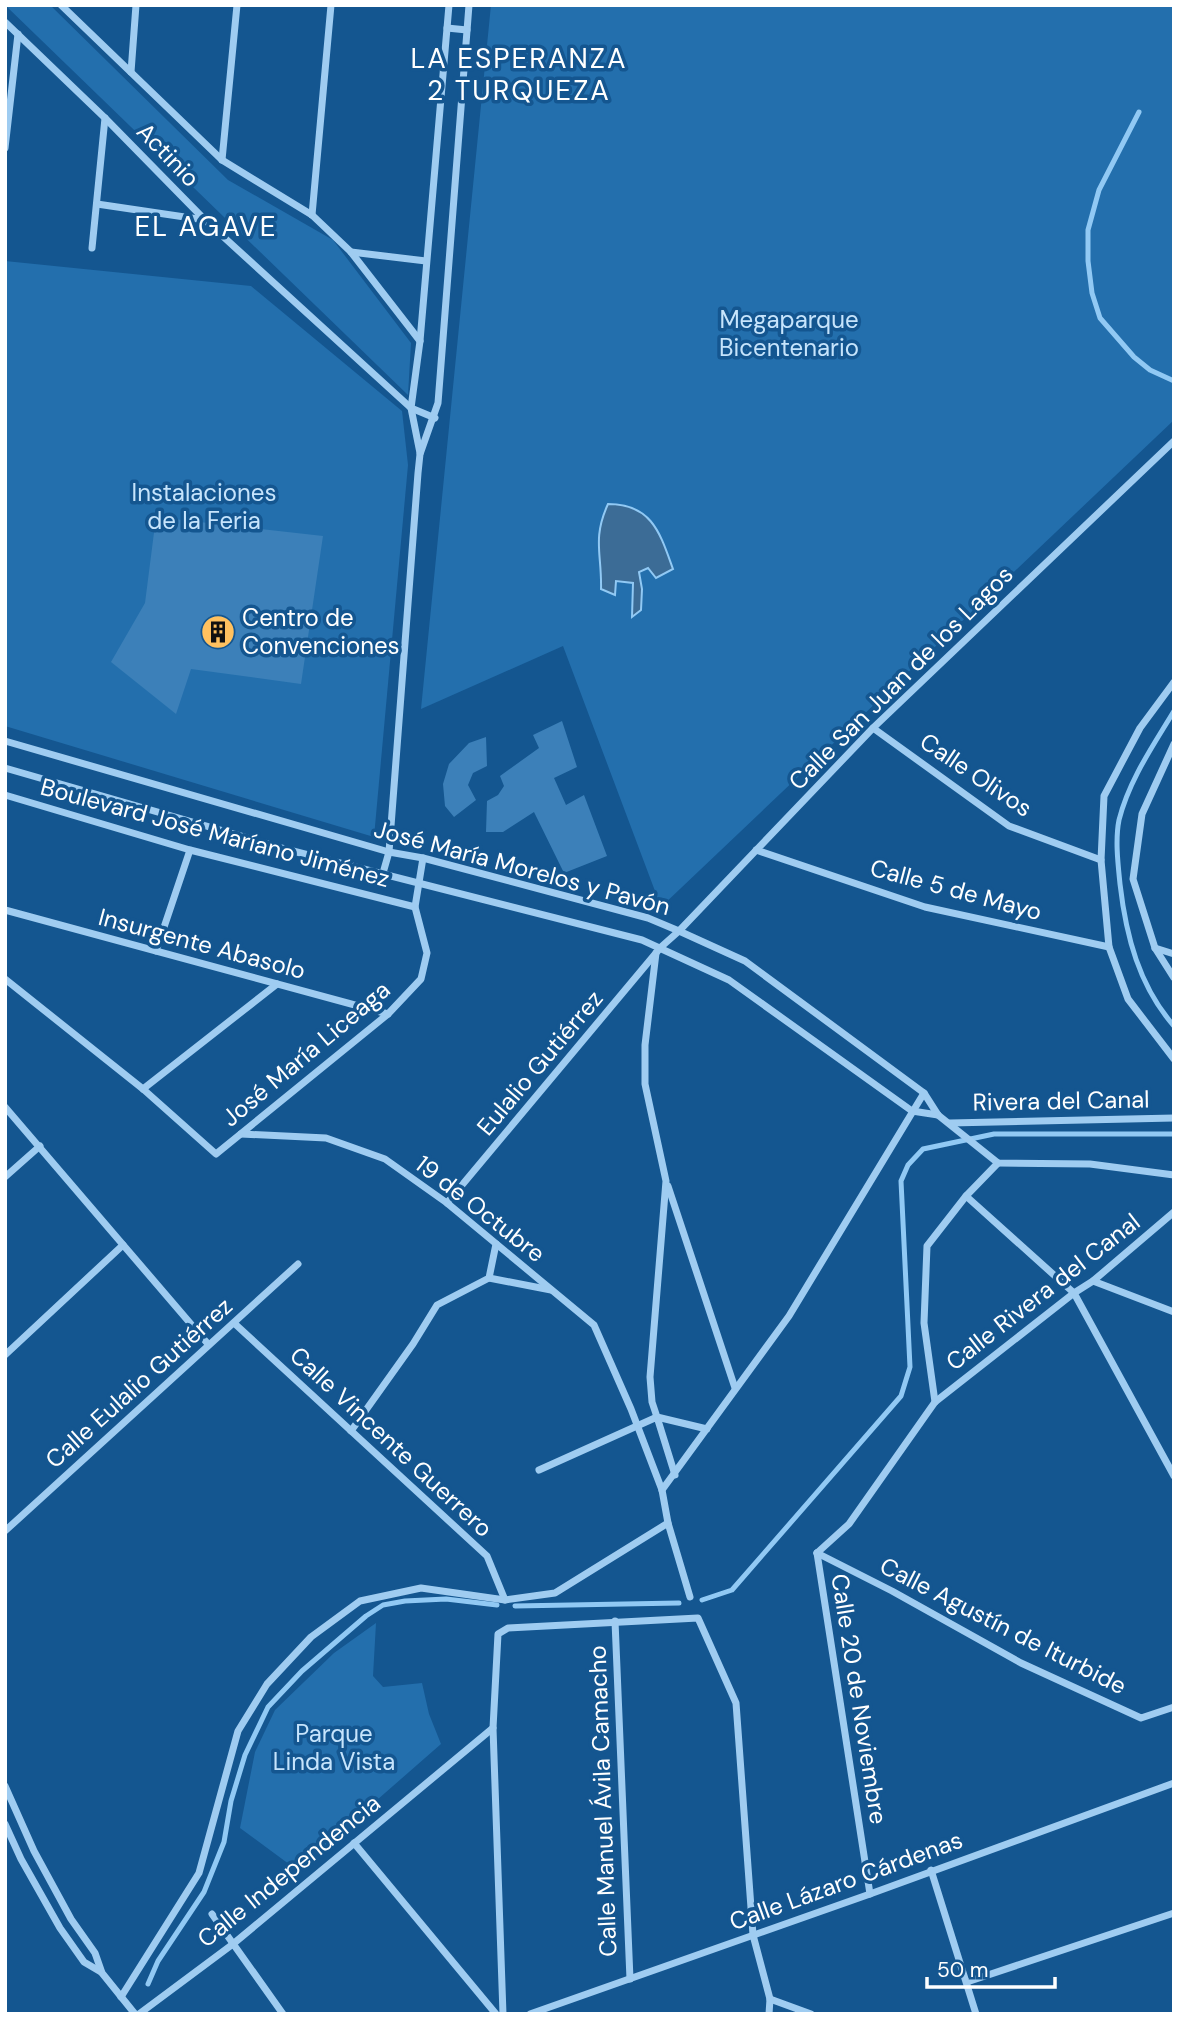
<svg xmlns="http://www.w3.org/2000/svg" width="1179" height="2019" viewBox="0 0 1179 2019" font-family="'DM Sans',sans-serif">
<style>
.green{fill:#236fad}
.water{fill:#3c6c96;stroke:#91c9f4;stroke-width:2}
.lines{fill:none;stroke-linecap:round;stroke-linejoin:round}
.stream{stroke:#91c9f4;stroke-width:5}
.building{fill:#3c80b9}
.minor{stroke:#9fccf1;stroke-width:7}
.labels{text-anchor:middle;stroke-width:7;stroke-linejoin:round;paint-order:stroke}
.street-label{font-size:24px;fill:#fff;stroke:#145690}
.park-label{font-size:24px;fill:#c6e4fc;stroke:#145690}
.poi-label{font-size:24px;fill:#fff;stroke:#145690;text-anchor:start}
.quarter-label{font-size:28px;letter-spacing:2px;fill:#fff;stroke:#145690}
</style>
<rect width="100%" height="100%" fill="#145690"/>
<!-- green -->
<g class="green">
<polygon points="5,5 50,5 228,180 333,240 411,343 408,395"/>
<polygon points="491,5 1174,5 1174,420 661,907 563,646 421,709"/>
<polygon points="5,261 251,286 402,411 408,465 374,837 5,726"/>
<polygon points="376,1623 373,1676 383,1687 422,1683 429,1714 441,1744 297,1870 240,1828 255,1752 275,1710 334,1653"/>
</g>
<!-- water -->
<path class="water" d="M 608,504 C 652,504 660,533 673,569 L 656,578 L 648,568 L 639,572 L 642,589 L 641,610 L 632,617 L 633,583 L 616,581 L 615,595 L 601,589 C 602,554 592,539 608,504 Z"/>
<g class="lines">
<!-- stream -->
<g class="stream">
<polyline points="1139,112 1099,190 1088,230 1088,261 1092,293 1100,318 1134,357 1150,370 1174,381"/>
<path d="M 1174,711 C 1153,746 1129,780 1119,820 C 1115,840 1118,864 1120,884 C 1126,936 1139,986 1174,1026"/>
<polyline points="702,1600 732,1590 901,1396 910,1367 901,1181 908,1165 923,1149 994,1134 1174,1134"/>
<polyline points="515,1606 679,1603"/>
<polyline points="148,1984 158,1961 204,1892 224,1842 231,1801 245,1755 268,1707 302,1671 366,1616 383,1605 405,1601 446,1599 497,1605"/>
</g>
</g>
<!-- building -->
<g class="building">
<polygon points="156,517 323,536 301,684 191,669 176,714 111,662 145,603"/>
<polygon points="562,721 577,767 554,778 566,805 584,795 607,856 564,873 534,812 503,832 486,832 487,801 498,795 504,786 500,776 539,748 533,735"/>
<polygon points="486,737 487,766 473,773 468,785 476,800 454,817 445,806 443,784 449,764 469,743"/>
</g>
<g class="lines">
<!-- minor -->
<g class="minor">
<polyline points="61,5 222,160 312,215 351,252 420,341"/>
<polyline points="5,22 105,118 205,220 411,408 435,418"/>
<polyline points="447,28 467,30"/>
<polyline points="131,72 136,5"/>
<polyline points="5,148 18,34"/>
<polyline points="222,160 237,5"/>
<polyline points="97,204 205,220"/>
<polyline points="312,215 331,5"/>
<polyline points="92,248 105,118"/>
<polyline points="351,252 426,261"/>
<polyline points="420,453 411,408 420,341 449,5"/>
<polyline points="1174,682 1140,728 1104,796 1101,860 1109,947 1128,999 1174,1059"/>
<polyline points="873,728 1009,826 1101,860"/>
<polyline points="5,741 389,852 423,858 648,918 679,931 745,961 924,1093 938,1115 998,1163 1090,1164 1174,1175"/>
<polyline points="1174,744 1142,814 1133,879 1155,948 1174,978"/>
<polyline points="5,768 289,850 642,940 729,980 912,1111 938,1115"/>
<polyline points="5,795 190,850 415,907"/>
<polyline points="756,850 925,907 1109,947"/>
<polyline points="383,873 389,852 418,473 420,454 438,403 469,5"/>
<polyline points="5,910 388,1014"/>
<polyline points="1155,948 1174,954"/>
<polyline points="156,951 190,850"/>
<polyline points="656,953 645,1045 645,1084 666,1181 650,1377 652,1402 657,1417 707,1429"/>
<polyline points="5,979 143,1089 216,1154 388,1014 421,979 427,953 415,907 423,858"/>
<polyline points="143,1089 277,984"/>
<polyline points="5,1107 208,1344"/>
<polyline points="950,1123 1174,1118"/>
<polyline points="241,1134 326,1138 385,1159 447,1203 594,1325 631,1409 662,1490 668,1523 690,1597"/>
<polyline points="5,1177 40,1146"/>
<polyline points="668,1186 735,1388"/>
<polyline points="966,1196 1074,1293 1174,1476"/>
<polyline points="447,1203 661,947 679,931 873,728 1174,441"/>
<polyline points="489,1278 551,1290"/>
<polyline points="1093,1281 1174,1312"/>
<polyline points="234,1323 487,1556 505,1600"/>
<polyline points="5,1355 123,1245"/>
<polyline points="935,1402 924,1323 927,1246 966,1196 998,1163"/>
<polyline points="351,1431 413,1344 437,1305 489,1278 496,1244"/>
<polyline points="539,1470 657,1417 675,1475"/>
<polyline points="662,1490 789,1316 924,1093"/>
<polyline points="5,1531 298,1264"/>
<polyline points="817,1553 849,1524 935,1402 1074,1293 1093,1281 1174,1212"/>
<polyline points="817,1553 892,1591 1021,1663 1141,1718 1174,1707"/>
<polyline points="817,1553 870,1894"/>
<polyline points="615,1621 630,1979"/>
<polyline points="5,1786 34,1851 71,1919 95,1953 102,1973 135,2014"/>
<polyline points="5,1824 21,1859 60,1928 84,1962 101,1972"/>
<polyline points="354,1843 496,2014"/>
<polyline points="931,1870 976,2014"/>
<polyline points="212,1914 283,2014"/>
<polyline points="967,1982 1174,1913"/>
<polyline points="121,1997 199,1873 238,1731 267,1684 311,1637 360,1601 421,1588 505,1600 555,1593 668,1523"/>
<polyline points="770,1999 811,2014"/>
<polyline points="139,2014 233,1944 493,1728"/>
<polyline points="503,2014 493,1728 498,1634 508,1628 698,1618 736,1703 753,1935 770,1999 769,2014"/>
<polyline points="530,2014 870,1894 1174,1783"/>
</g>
</g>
<!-- icons -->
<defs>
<g id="building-disc" transform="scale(1.75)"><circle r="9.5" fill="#ffc15f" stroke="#145690"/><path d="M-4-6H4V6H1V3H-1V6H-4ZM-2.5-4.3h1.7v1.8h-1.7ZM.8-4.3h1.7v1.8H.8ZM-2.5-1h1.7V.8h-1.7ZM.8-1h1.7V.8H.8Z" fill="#111"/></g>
</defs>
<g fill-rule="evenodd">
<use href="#building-disc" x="218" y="632"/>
</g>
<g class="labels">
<!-- street labels -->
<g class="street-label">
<text transform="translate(168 155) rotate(46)" y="8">Actinio</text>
<text transform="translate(901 678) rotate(-45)" y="8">Calle San Juan de los Lagos</text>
<text transform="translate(976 775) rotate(34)" y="8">Calle Olivos</text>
<text transform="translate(215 833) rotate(15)" y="8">Boulevard José Maríano Jiménez</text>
<text transform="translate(522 868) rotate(15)" y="8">José María Morelos y Pavón</text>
<text transform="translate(956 890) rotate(15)" y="8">Calle 5 de Mayo</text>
<text transform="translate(202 944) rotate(15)" y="8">Insurgente Abasolo</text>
<text transform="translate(306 1054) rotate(-40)" y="8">José María Liceaga</text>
<text transform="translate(540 1063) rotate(-50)" y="8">Eulalio Gutiérrez</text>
<text transform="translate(1061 1101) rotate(-1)" y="8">Rivera del Canal</text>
<text transform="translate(480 1209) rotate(38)" y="8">19 de Octubre</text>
<text transform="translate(1043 1292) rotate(-38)" y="8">Calle Rivera del Canal</text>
<text transform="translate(139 1383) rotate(-42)" y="8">Calle Eulalio Gutiérrez</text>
<text transform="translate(391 1442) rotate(43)" y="8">Calle Vincente Guerrero</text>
<text transform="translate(1003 1626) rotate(27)" y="8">Calle Agustín de Iturbide</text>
<text transform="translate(859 1699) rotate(81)" y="8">Calle 20 de Noviembre</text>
<text transform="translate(603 1801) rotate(-92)" y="8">Calle Manuel Ávila Camacho</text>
<text transform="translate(289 1871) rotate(-39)" y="8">Calle Independencia</text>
<text transform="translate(846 1881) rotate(-20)" y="8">Calle Lázaro Cárdenas</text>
</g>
<!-- park labels -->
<g class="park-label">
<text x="789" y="328">Megaparque<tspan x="789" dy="28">Bicentenario</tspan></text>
<text x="204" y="501">Instalaciones<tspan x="204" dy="28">de la Feria</tspan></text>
<text x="334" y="1742">Parque<tspan x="334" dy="28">Linda Vista</tspan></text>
</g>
<!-- poi labels -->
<g class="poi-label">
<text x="242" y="626">Centro de<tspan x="242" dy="28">Convenciones</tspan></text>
</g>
<!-- quarter labels -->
<g class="quarter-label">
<text x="519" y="68">LA ESPERANZA<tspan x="519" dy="32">2 TURQUEZA</tspan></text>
<text x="206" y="236">EL AGAVE</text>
</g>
</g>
<!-- border -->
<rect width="1179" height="2019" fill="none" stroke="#ffffff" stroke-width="14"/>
<!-- scale -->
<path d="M927 1977v10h128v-10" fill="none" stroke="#ffffff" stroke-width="3.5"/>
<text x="937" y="1977" font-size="21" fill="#ffffff" stroke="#145690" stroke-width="5" paint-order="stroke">50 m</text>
</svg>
